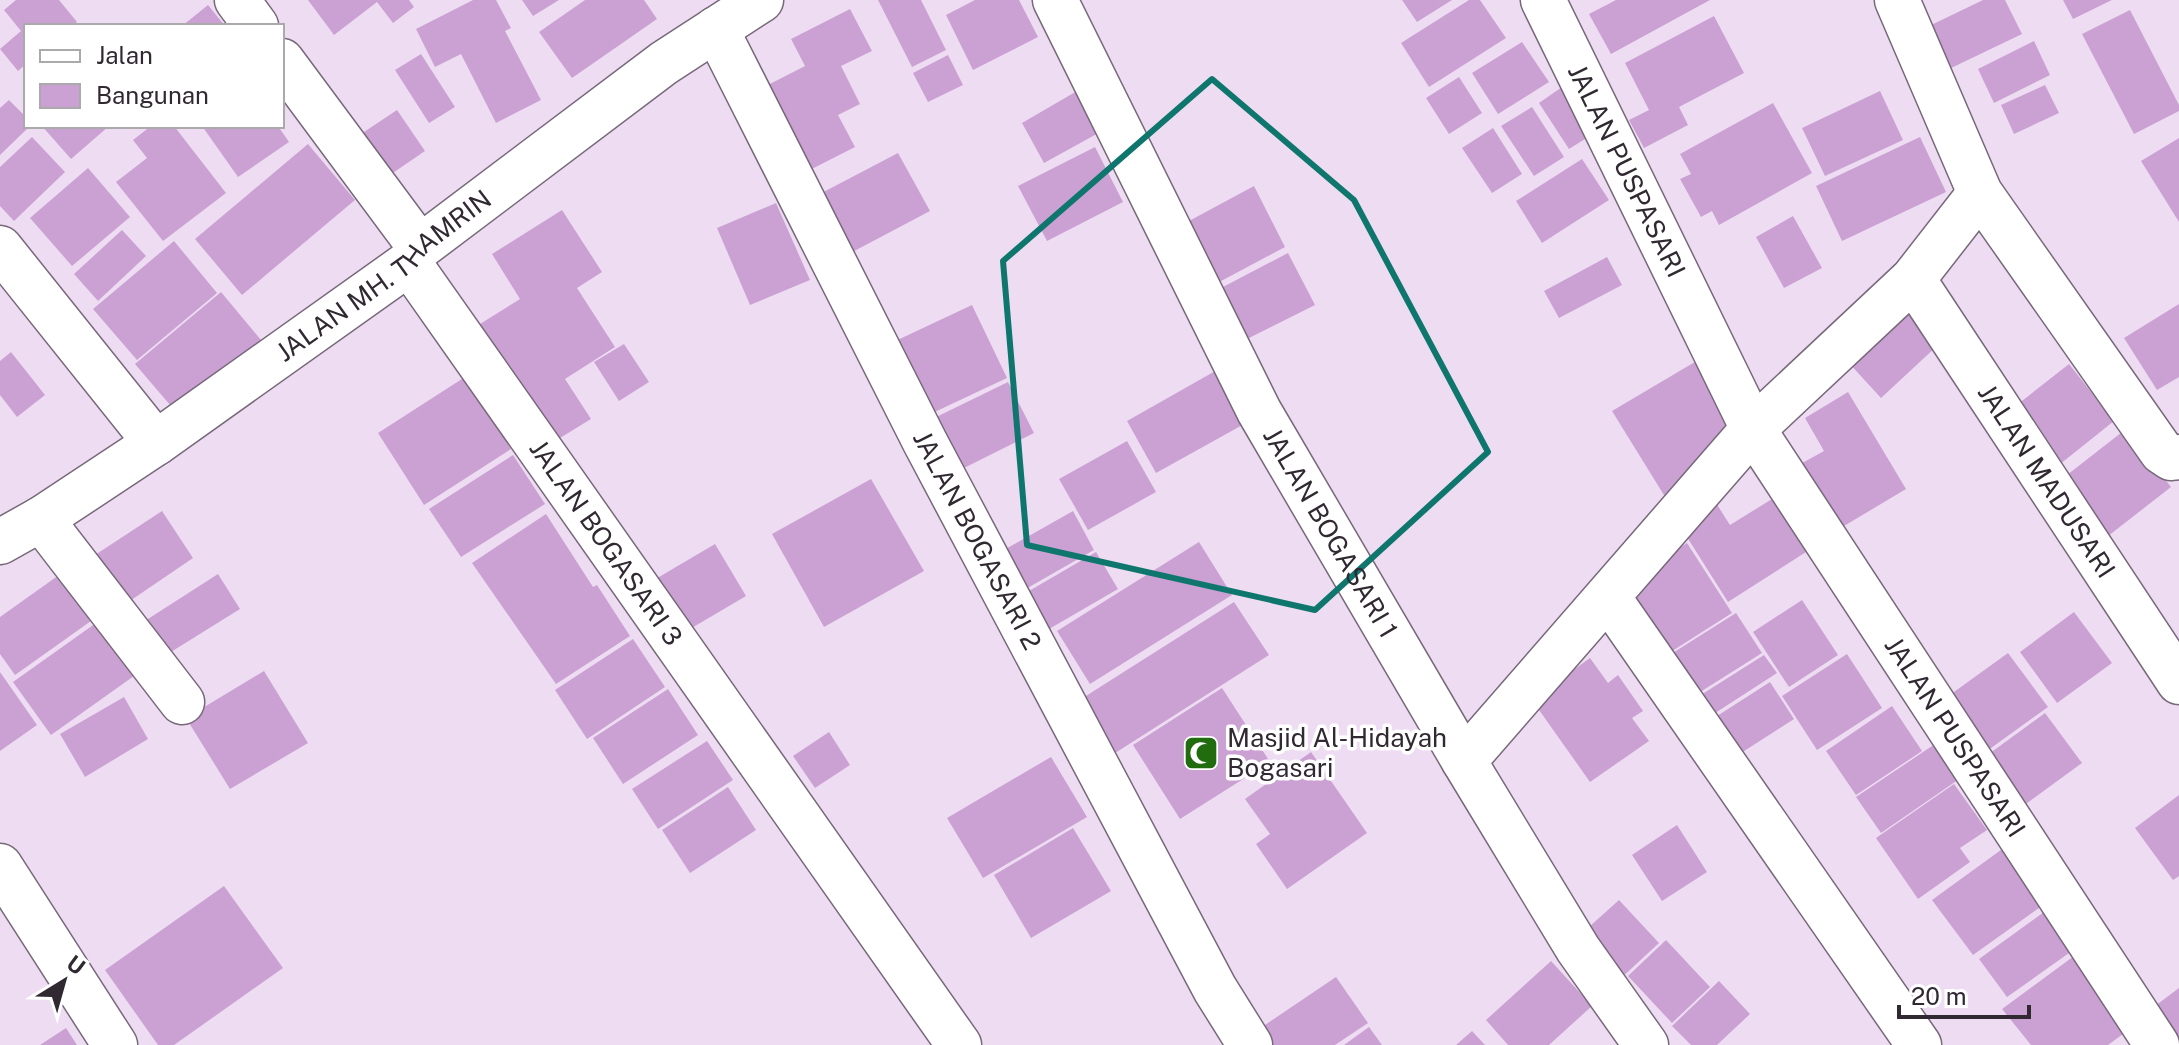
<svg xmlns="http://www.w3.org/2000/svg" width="2179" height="1045" viewBox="0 0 2179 1045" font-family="'Public Sans',sans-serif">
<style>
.building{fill:#cba1d4}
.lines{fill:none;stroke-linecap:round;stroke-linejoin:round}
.street-casing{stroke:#77687a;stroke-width:47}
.secondary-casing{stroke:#77687a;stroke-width:47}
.street{stroke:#fff;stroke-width:44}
.secondary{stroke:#fff;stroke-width:44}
.marked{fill:none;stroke:#0f766e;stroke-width:6;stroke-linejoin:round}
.labels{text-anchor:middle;stroke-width:7;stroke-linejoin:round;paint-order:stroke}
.street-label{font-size:26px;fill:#302931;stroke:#fff}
.poi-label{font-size:26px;fill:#302931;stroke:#fff;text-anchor:start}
</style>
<rect width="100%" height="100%" fill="#eeddf2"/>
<!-- building -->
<g class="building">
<polygon points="16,0 59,0 77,22 72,26 26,26 26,64 18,71 0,49 21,31 4,10"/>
<polygon points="308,0 409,0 414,7 393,23 377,2 334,35"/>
<polygon points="473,0 496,0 511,28 505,31 541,100 496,123 461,54 435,67 416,29"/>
<polygon points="522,0 559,0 533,16"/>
<polygon points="585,0 644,0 657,19 572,78 539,32"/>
<polygon points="878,0 921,0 946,50 912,67"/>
<polygon points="975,0 1019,0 1038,37 973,70 946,15"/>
<polygon points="1402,0 1452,0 1417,22"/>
<polygon points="1469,0 1480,0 1506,38 1429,87 1401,43"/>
<polygon points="1616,0 1710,0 1611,54 1589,14"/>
<polygon points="1983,0 2005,0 2022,34 1947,70 1927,27"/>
<polygon points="2063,0 2112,0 2073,19"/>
<polygon points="208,5 225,26 182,26"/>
<polygon points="850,9 872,51 841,66 860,104 838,115 855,147 802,174 758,90 805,66 791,39"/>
<polygon points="2130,10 2179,105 2179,111 2134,134 2082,34"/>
<polygon points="1714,16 1744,73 1679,107 1688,125 1644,148 1629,120 1649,110 1625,63"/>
<polygon points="2034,41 2050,75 1994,103 1978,69"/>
<polygon points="1522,42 1549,82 1498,114 1472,73"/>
<polygon points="421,54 455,107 429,123 395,70"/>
<polygon points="948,55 963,85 928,102 913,73"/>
<polygon points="1459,77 1482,113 1449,134 1426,98"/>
<polygon points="1089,84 1113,125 1044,163 1022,123"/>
<polygon points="2045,85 2059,113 2014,134 2001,105"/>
<polygon points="1562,87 1593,134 1569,149 1539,103"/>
<polygon points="1880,91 1903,140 1825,176 1802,128"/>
<polygon points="9,100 26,117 26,126 30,126 0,155 0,108"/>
<polygon points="1773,103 1812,173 1719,225 1712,211 1701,217 1680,179 1691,174 1680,154"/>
<polygon points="1532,107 1564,157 1534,176 1501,126"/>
<polygon points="397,110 425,151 384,179 355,138"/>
<polygon points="42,126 109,126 71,159"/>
<polygon points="151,126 174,126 226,193 163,241 116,182 147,158 133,140"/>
<polygon points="202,126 278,126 289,142 238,177"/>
<polygon points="1493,128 1522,174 1492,193 1462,148"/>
<polygon points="32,137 65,172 14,221 0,206 0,167"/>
<polygon points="1920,137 1946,192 1842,241 1816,186"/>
<polygon points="2179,138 2179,222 2141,161"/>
<polygon points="308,144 355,200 242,295 195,239"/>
<polygon points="1095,147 1123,202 1047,241 1018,186"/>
<polygon points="898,153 930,211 843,257 812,198"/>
<polygon points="1582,159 1609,200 1542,243 1516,201"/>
<polygon points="88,168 130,217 72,266 30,218"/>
<polygon points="1254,186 1285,247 1208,288 1176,228"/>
<polygon points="776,203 810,280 750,305 717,228"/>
<polygon points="562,210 602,272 577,288 615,347 565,379 591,419 547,446 472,329 520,299 492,254"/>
<polygon points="1793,216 1822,268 1784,288 1756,237"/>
<polygon points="122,230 146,256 98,301 74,274"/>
<polygon points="174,241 217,293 137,360 93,309"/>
<polygon points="1288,253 1315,305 1247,339 1221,288"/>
<polygon points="1607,257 1622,285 1559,318 1544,291"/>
<polygon points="221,292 261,340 176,412 135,364"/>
<polygon points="2179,304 2179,377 2157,390 2124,338"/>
<polygon points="972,305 1007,378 926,416 891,343"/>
<polygon points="1905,310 1937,346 1881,398 1848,362"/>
<polygon points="624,344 649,382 619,401 594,362"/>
<polygon points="11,352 45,395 17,417 0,395 0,361"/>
<polygon points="1705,356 1749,429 1667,500 1612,411"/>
<polygon points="2069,364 2114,421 2054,469 2008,412"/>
<polygon points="1217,370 1246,423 1156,473 1127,421"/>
<polygon points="465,377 511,449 424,505 378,433"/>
<polygon points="1008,382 1034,433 954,473 928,421"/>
<polygon points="1848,392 1906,489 1834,532 1795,467 1824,451 1805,418"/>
<polygon points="2126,429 2171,487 2103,540 2058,482"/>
<polygon points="1127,441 1156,492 1088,530 1059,479"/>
<polygon points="513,455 545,504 461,557 429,509"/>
<polygon points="871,479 924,571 824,627 772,534"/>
<polygon points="1772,499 1806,552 1728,602 1680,526 1716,503 1730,525"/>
<polygon points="162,511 193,558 124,605 92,557"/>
<polygon points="1073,511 1094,550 1017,594 995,555"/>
<polygon points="546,514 593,587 597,585 630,636 556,684 472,563"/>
<polygon points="1199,542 1232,595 1090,684 1057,631"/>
<polygon points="1687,543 1732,613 1666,655 1622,585"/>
<polygon points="715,544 746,596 673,639 642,587"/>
<polygon points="1096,552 1118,589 1037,636 1015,599"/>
<polygon points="218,574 240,609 158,660 137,626"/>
<polygon points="59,575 91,621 15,675 0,654 0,617"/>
<polygon points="1802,600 1838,655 1789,687 1753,632"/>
<polygon points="1234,602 1269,655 1112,755 1078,701"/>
<polygon points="2074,612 2112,663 2057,703 2020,652"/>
<polygon points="1736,613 1762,653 1686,701 1660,661"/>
<polygon points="96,623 134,676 51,735 13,682"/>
<polygon points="633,639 665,687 587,739 555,690"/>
<polygon points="2008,653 2048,707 1980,756 1940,702"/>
<polygon points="1847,654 1882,708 1817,750 1782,696"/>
<polygon points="1764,655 1777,673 1709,717 1696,698"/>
<polygon points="1590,658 1608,683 1618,675 1643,711 1632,718 1649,741 1590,782 1532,700"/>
<polygon points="264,671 308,743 230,789 186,718"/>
<polygon points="0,672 37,725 0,751"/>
<polygon points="1770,682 1794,719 1738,755 1714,718"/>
<polygon points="1222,688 1270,762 1180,819 1133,745"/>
<polygon points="668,689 698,735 623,784 593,738"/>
<polygon points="124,697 148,739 85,777 60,734"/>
<polygon points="1892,706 1922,751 1856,795 1826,751"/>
<polygon points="2045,713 2082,763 2019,809 1982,759"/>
<polygon points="829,732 850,765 815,788 793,756"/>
<polygon points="1941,740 1965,775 1881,833 1856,797"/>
<polygon points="707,741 733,780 658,829 632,789"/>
<polygon points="1311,752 1367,833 1287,889 1256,844 1270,834 1245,799"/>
<polygon points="1051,757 1087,817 983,878 947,818"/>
<polygon points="1954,784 1987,830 1960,848 1970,862 1918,899 1876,838"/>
<polygon points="728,787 756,830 690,873 662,830"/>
<polygon points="2179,795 2179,876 2173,880 2135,828"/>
<polygon points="1677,825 1707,872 1662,901 1632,855"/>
<polygon points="1073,828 1111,891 1031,938 994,875"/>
<polygon points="2005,847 2046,903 1973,955 1932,900"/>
<polygon points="224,886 283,968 174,1045 158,1045 105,970"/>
<polygon points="1619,900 1659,943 1619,980 1579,936"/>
<polygon points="2051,907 2079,946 2007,997 1979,959"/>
<polygon points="1666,940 1710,987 1672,1023 1628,976"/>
<polygon points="2074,956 2134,1026 2108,1045 2031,1045 2002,1009"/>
<polygon points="1551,961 1592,1006 1549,1045 1508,1045 1486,1020"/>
<polygon points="1336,977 1368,1023 1335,1045 1269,1045 1259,1029"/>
<polygon points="1719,981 1750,1014 1717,1045 1691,1045 1672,1026"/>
<polygon points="2179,988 2179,1044 2151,1009"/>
<polygon points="1369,1027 1382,1045 1344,1045"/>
<polygon points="66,1028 77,1045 40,1045"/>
<polygon points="1472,1031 1485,1045 1456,1045"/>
</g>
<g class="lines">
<!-- street casing -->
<g class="street-casing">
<g id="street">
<polyline points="237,0 256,26"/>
<path id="s1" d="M 1055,0 L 1259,411 L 1464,761 L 1578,949 L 1646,1045"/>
<path id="s2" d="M 1543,0 L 1753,429 L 2157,1045"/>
<polyline points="1897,0 1980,193 2162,452 2171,458 2179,457"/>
<path id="s3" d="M 716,29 L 925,442 L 1215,989 L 1250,1045"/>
<polyline points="282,61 420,247"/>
<polyline points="0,248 156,443"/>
<path id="s4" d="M 409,263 L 959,1045"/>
<path id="s5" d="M 1913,279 L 2179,682"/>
<polyline points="41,519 182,702"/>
<polyline points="1608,597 1919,1045"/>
<polyline points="1464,761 1753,429 1913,279 1980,193"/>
<polyline points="0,866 115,1045"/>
</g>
</g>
<!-- secondary casing -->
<g class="secondary-casing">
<g id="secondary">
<path id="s6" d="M 0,542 L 41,519 L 156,443 L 409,263 L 420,247 L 664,63 L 761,0"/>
</g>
</g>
<!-- street -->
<use href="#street" class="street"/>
<!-- secondary -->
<use href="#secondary" class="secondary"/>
</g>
<!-- marked area -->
<path class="marked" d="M 1212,79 L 1354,200 L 1488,452 L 1315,610 L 1027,545 L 1003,261 Z"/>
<!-- icons -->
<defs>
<g id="mosque-square" transform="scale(1.8)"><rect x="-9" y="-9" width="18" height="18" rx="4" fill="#206c0e" stroke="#fff"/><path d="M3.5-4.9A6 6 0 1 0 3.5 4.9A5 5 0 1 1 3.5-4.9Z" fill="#fff"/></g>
</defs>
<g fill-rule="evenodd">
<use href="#mosque-square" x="1201" y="753"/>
</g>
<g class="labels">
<!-- street labels -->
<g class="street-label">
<text dy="9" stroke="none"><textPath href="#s2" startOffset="190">JALAN PUSPASARI</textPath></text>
<text dy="9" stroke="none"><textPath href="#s6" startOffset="468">JALAN MH. THAMRIN</textPath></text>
<text dy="9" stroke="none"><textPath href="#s5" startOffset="242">JALAN MADUSARI</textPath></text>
<text dy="9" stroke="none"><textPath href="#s1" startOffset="600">JALAN BOGASARI 1</textPath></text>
<text dy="9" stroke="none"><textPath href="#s3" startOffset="574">JALAN BOGASARI 2</textPath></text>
<text dy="9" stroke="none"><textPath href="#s4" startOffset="342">JALAN BOGASARI 3</textPath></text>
<text dy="9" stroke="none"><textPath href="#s2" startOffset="846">JALAN PUSPASARI</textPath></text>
</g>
<!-- poi labels -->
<g class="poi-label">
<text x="1227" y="747">Masjid Al-Hidayah<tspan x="1227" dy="30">Bogasari</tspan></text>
</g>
</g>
<!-- legend -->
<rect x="24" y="24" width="260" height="104" fill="#ffffff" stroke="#aca9ad" stroke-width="2"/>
<rect x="40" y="50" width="40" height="12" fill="#ffffff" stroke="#aca9ad" stroke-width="2"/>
<text x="96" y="64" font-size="24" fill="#302931">Jalan</text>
<rect x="40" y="84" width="40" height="24" fill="#cba1d4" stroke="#aca9ad" stroke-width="2"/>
<text x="96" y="104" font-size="24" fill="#302931">Bangunan</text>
<!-- north arrow -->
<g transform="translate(64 981) rotate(37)" stroke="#ffffff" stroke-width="6" paint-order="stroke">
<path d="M0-6L14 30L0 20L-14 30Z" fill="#302931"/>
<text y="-12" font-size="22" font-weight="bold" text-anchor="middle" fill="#302931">U</text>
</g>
<!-- scale -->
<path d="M1899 1005v12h130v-12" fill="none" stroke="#302931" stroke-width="4"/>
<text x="1911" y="1005" font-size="24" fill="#302931" stroke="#ffffff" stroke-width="6" paint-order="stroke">20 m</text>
</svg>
